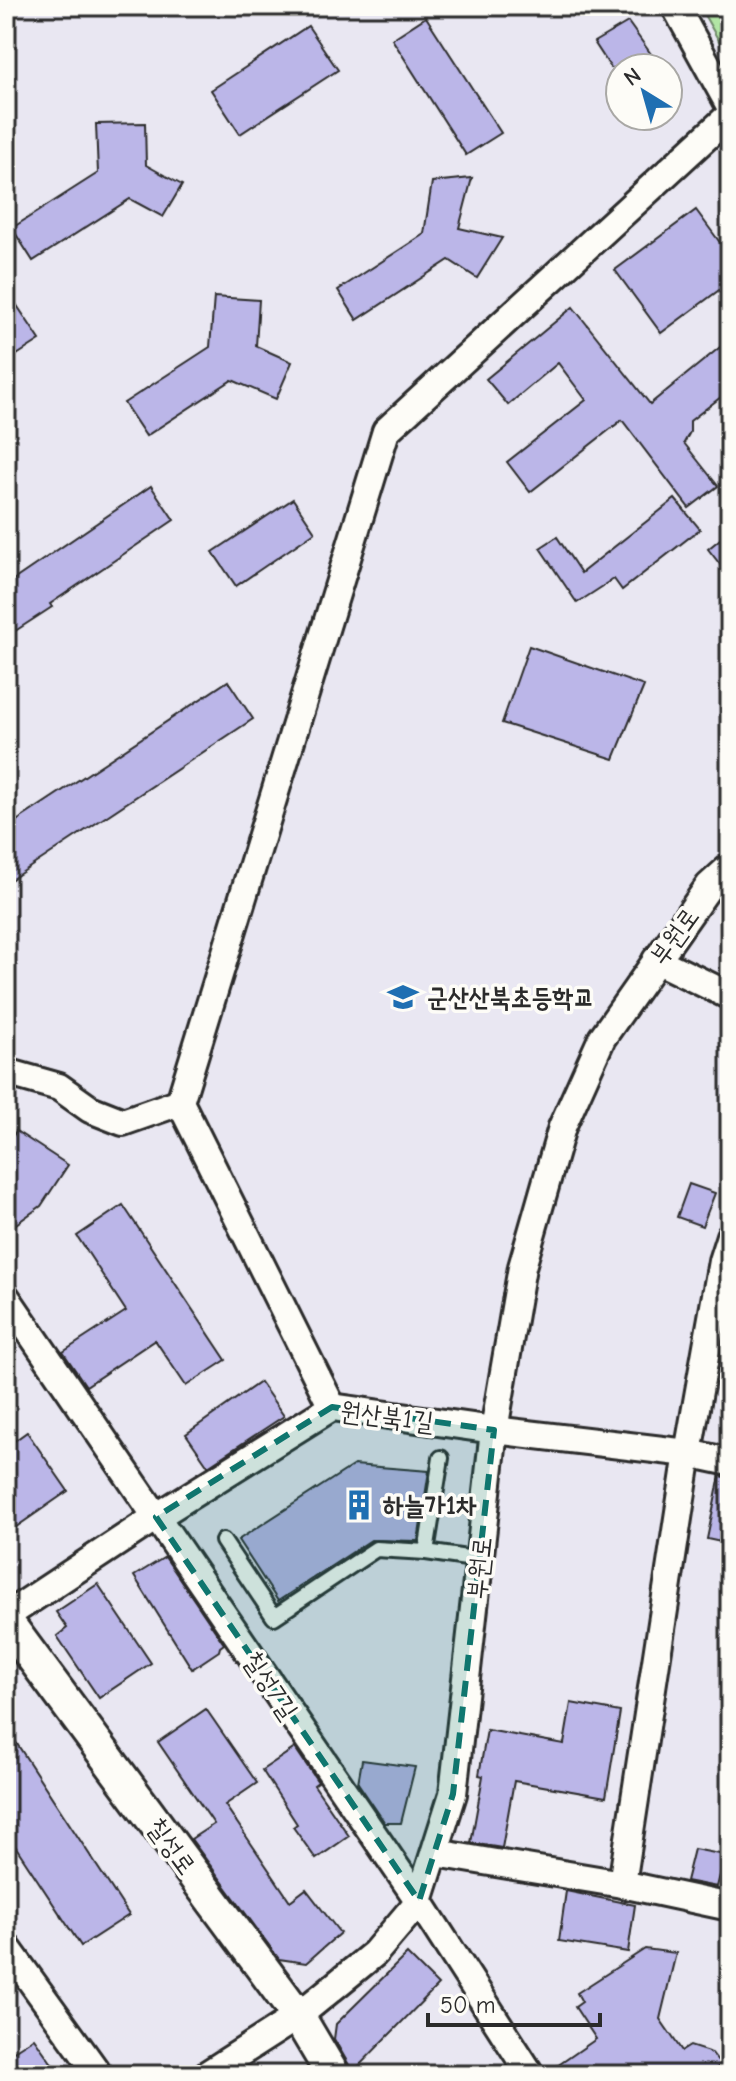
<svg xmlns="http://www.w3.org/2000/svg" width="736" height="2081" viewBox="0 0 736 2081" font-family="'Comic Neue','Poor Story',sans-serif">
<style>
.green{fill:#b2e5a5;stroke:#6e8868;stroke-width:2}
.building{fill:#bbb6e8;stroke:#2b2b2b;stroke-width:2}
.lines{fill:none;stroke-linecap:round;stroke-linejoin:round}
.service-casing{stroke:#2b2b2b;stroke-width:20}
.minor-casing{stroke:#2b2b2b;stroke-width:32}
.tertiary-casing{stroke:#2b2b2b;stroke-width:38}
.service{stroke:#fdfcf7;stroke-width:14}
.minor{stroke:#fdfcf7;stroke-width:26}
.tertiary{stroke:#fdfcf7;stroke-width:32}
.marked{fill:#0f766e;fill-opacity:0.2;stroke:#0f766e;stroke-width:6;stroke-dasharray:16 10;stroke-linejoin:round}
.labels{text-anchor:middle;stroke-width:7;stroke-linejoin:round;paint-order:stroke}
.street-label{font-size:26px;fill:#2b2b2b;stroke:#fdfcf7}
.poi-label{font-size:26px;font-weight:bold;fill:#2b2b2b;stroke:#fdfcf7;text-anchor:start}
</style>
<rect width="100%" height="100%" fill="#e9e7f2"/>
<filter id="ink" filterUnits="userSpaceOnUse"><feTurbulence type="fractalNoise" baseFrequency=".0125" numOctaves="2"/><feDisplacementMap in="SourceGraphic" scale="16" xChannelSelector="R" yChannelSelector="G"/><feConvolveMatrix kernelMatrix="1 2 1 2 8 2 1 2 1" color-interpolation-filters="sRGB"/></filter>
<g filter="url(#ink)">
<!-- green -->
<polygon class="green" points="699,6 730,6 730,60"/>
<!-- building -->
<g class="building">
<polygon points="426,17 501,133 466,155 392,39"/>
<polygon points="628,22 661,68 611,68 594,42"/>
<polygon points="308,26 338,70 240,134 211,90"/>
<polygon points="145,123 146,165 182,185 163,217 130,199 33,261 12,228 98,173 96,124"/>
<polygon points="472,178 459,228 502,238 477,278 449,260 357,320 338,290 424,234 432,182"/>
<polygon points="696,210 730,256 730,282 661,333 615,270"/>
<polygon points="6,289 40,340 6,362"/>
<polygon points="214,297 259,300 256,346 292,362 276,399 232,380 146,436 124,403 210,347"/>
<polygon points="573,307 650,404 730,339 730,390 690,421 690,432 684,443 718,486 689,508 622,420 530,492 507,462 586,400 558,363 508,405 486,379"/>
<polygon points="151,486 174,520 50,604 52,607 6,637 6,585"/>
<polygon points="293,499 315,532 236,586 213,552"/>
<polygon points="675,499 700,529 622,590 614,579 577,603 540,548 557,537 581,573"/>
<polygon points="730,531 730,577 708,549"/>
<polygon points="529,646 644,686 614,759 502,723"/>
<polygon points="228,681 253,719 6,883 6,828"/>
<polygon points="16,1131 68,1165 41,1206 6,1231 6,1147"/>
<polygon points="689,1184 715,1193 702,1226 677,1217"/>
<polygon points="123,1205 226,1360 186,1386 155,1340 86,1386 63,1352 126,1311 77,1236"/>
<polygon points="260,1382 284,1416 208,1466 186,1434"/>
<polygon points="27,1432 68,1491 6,1534 6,1447"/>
<polygon points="354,1465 429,1471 418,1541 371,1540 278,1601 238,1540"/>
<polygon points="720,1476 730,1478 730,1544 707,1539"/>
<polygon points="165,1557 224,1644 220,1647 219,1651 192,1669 134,1576"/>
<polygon points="98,1584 151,1663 99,1698 57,1636 67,1628 56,1612"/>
<polygon points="571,1703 620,1712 606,1797 514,1781 502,1848 471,1843 483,1776 479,1775 487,1730 564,1744"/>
<polygon points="206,1709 257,1783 225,1805 290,1901 306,1889 340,1933 306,1963 279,1959 191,1839 214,1824 158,1742"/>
<polygon points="6,1727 129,1915 81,1946 6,1832"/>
<polygon points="295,1748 318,1782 314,1785 349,1836 316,1859 293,1827 297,1824 262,1770"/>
<polygon points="362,1760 415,1767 401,1823 385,1823 358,1783"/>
<polygon points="694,1849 725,1855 717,1887 686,1881"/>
<polygon points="566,1891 635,1905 628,1952 559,1941"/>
<polygon points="645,1949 676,1953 660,2019 682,2051 690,2046 712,2053 721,2065 706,2075 547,2075 547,2073 596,2039 575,2007 582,2002 577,1993"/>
<polygon points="407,1954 438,1985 352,2073 349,2065 334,2039 336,2024"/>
<polygon points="34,2038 60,2075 6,2075 6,2056"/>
</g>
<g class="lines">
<!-- service casing -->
<g class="service-casing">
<g id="service">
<polyline points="223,1541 274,1617 376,1549 426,1552 441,1458"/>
<polyline points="426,1552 480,1560"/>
</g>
</g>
<!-- minor casing -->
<g class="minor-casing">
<g id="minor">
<polyline points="675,6 730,106"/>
<polyline points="656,960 730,996"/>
<polyline points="6,1072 59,1087 90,1109 123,1122 180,1102 332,1407"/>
<polyline points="180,1102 386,431 730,115"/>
<polyline points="6,1297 419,1901 531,2075"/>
<polyline points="6,1616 156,1517 332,1407 494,1430 688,1453 730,1462"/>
<polyline points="436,1853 622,1884 730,1907"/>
<polyline points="622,1884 688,1453 722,1261 730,1236"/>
<polyline points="6,1946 99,2075"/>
<polyline points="206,2075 298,2016 375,1953 419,1901 453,1794 494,1430 522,1267 562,1127 602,1038 709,886 730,867"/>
</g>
</g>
<!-- tertiary casing -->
<g class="tertiary-casing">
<polyline id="tertiary" points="6,1621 298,2016 333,2075"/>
</g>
<!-- service -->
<use href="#service" class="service"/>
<!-- minor -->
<use href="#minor" class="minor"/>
<!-- tertiary -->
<use href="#tertiary" class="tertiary"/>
</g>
</g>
<!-- marked area -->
<path class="marked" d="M 332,1407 L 494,1430 L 453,1794 L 419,1901 L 156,1517 Z"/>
<!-- icons -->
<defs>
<g id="school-bare" transform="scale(2.4)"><path d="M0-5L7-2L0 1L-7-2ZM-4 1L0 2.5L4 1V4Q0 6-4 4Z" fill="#1f6fb2" stroke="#fdfcf7" stroke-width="2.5" paint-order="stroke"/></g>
<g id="building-bare" transform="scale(2.4)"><path d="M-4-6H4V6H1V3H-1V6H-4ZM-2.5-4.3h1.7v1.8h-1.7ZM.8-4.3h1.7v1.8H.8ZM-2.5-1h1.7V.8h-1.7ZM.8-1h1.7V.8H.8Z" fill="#1f6fb2" stroke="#fdfcf7" stroke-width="2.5" paint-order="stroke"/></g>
</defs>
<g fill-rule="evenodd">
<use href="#school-bare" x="403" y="997"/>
<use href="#building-bare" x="359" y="1505"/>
</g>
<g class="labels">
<!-- street labels -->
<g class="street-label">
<text transform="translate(674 936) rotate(-54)" y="9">부원로</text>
<text transform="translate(387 1416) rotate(7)" y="9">원산북1길</text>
<text transform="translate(479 1568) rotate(-84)" y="9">부원로</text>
<text transform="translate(271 1685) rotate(56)" y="9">칠성7길</text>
<text transform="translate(172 1846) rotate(54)" y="9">칠성로</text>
</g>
<!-- poi labels -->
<g class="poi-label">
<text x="427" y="1006">군산산북초등학교</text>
<text x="383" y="1514">하늘가1차</text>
</g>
</g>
<!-- margin -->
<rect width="736" height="2081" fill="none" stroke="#fdfcf7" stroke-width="32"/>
<rect x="16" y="16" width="704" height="2049" fill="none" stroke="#2b2b2b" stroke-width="3" filter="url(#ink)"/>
<!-- north arrow -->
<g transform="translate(644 92) rotate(323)"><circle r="38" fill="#fdfcf7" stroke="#a9a8a5" stroke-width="2"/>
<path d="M0-6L14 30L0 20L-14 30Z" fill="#1f6fb2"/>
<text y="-12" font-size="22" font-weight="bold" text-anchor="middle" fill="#2b2b2b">N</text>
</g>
<!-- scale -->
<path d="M428 2013v12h172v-12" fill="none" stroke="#2b2b2b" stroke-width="4"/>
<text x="440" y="2013" font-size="24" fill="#2b2b2b" stroke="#fdfcf7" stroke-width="6" paint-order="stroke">50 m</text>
</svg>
